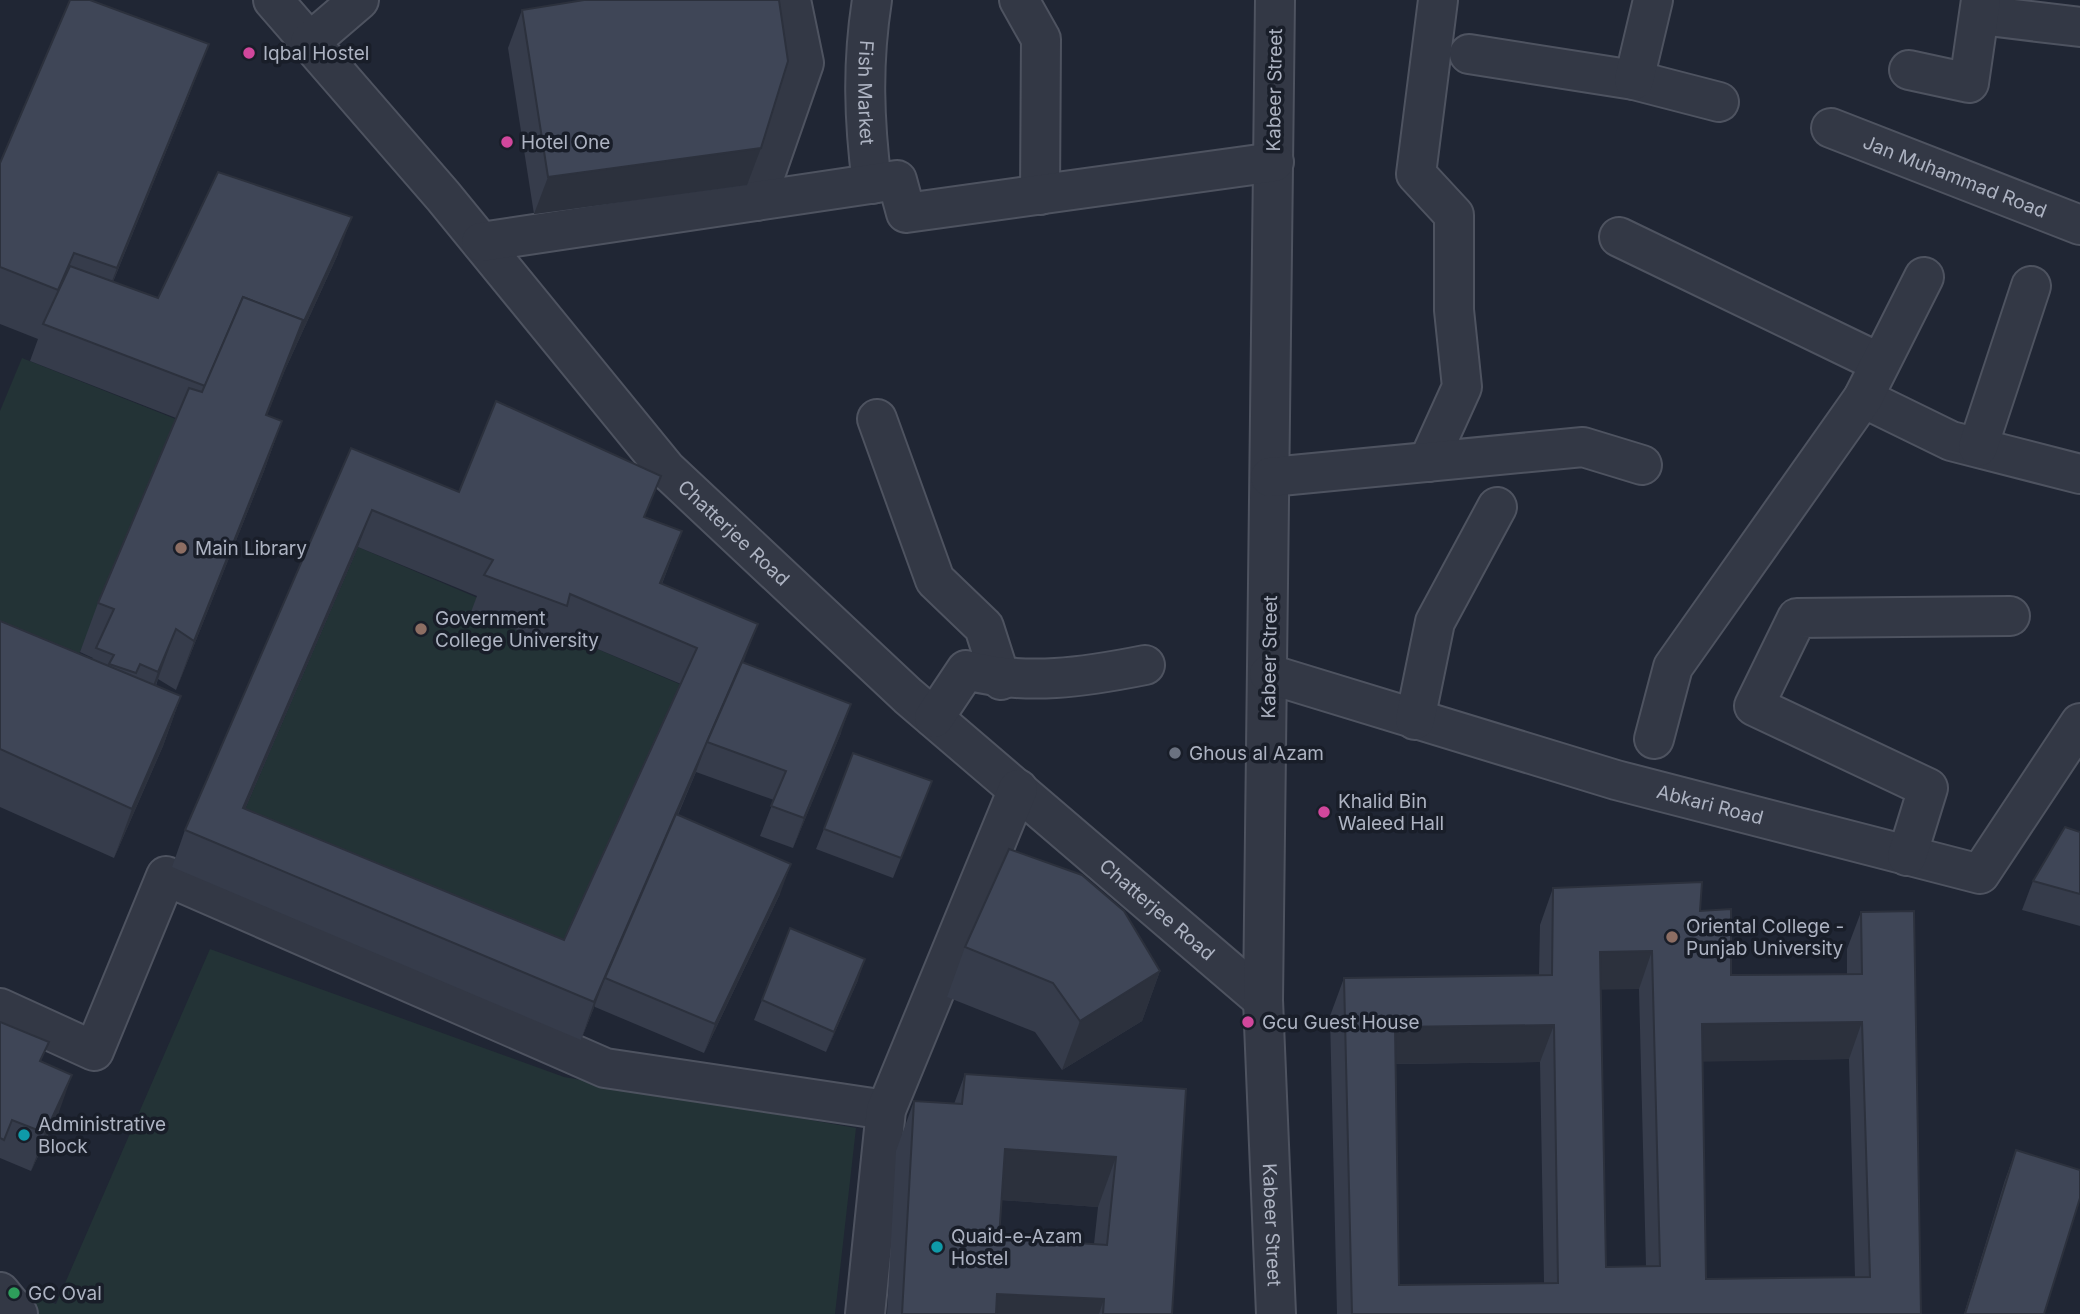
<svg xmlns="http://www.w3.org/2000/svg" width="2080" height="1314" viewBox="0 0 2080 1314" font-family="Inter,sans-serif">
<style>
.green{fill:#233336}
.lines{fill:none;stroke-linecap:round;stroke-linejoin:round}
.minor-casing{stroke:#4e5360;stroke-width:42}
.minor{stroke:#333845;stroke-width:38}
.wall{fill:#363c4b;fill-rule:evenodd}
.shaded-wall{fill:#2c313d}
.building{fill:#3f4657;stroke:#2c313d;stroke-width:2;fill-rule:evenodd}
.hotel-dot{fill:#d1479c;stroke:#191e29;stroke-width:2.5}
.education-dot{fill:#8d6e63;stroke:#191e29;stroke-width:2.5}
.worship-dot{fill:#6b7280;stroke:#191e29;stroke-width:2.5}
.culture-dot{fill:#0f9aa8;stroke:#191e29;stroke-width:2.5}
.leisure-dot{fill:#2e9e5b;stroke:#191e29;stroke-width:2.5}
.labels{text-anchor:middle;stroke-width:7;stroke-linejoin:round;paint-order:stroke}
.poi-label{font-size:19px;fill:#adb3c2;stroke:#191e29;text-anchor:start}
.street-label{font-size:19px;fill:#adb3c2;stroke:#191e29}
</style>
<rect width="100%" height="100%" fill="#202634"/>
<!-- green -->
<g class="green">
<polygon points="22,358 178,420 80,652 61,704 0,678 0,411"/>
<polygon points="358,547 684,686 550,977 229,846"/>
<polygon points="210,949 564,1077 856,1128 835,1314 0,1314 0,1282 56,1304"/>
</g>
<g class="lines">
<!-- minor casing -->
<g class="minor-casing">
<g id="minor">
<path id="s1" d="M 273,0 L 443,196 L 666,469 L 908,696 L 1263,1000"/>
<path id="s2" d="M 872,0 C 862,64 864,120 872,184"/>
<polyline points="1019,0 1041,39 1040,195"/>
<path id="s3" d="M 1275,0 L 1263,1000 L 1276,1314"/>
<polyline points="1980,15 2080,27"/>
<polyline points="310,42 359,0"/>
<polyline points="1469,54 1634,80 1719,102"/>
<polyline points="1909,70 1969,83 1981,0"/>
<polyline points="1634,80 1653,0"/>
<path id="s4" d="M 1831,128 L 2080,225"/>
<polyline points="756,201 804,63 791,0"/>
<polyline points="1619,237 1880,363"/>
<polyline points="481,242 897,180 906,213 1274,162"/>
<polyline points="1863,398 1951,441 2080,474"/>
<polyline points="877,419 935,580 984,627 1001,680"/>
<polyline points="1978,447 2031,286"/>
<polyline points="1428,462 1462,387 1454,310 1454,215 1416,174 1438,0"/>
<polyline points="1270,477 1583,447 1642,465"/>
<path id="s5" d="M 1269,674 L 1616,780 L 1980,874 L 2080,723"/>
<path d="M 934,718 L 966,670 C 1026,686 1085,677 1145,665"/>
<polyline points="1415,720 1435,622 1497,507"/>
<polyline points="1654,739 1673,667 1863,398 1924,277"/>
<polyline points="1907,856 1928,788 1754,706 1797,618 2010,616"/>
<polyline points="0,1008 94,1051 166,876 605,1068 886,1110"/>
<polyline points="0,1292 18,1314"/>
<polyline points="865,1314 886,1110 1018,789"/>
</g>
</g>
<!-- minor -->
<use href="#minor" class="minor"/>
</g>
<!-- wall -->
<g class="wall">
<polygon points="522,10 747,185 534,214 508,48"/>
<polygon points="190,93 113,282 158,298 338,254 285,370 267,415 282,421 264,471 176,690 158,679 156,686 181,696 163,746 114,858 0,807 0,621 92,659 93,658 80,652 98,603 176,418 30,361 38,339 0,324 0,163"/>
<path d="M 351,448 L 459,492 L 646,517 L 682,531 L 662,584 L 743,663 L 841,733 L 793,848 L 760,836 L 774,800 L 696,772 L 678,815 L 780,894 L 704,1053 L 595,1007 L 595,1005 L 581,1040 L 172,867 L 185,830 ZM 358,547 L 477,596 L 471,612 L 553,644 L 557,632 L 681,684 L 564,940 L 245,809 Z"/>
<polygon points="924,801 893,878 816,849 824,829"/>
<polygon points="2080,832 2080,926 2022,910 2033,881"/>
<path d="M 1553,888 L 1700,911 L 1731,975 L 1847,974 L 1847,949 L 1861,912 L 1921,1314 L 1337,1314 L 1330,1016 L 1344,978 L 1539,975 L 1540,925 ZM 1601,989 L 1639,989 L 1646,1266 L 1606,1267 ZM 1849,1059 L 1855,1277 L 1706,1279 L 1702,1061 ZM 1540,1062 L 1544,1283 L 1399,1285 L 1396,1064 Z"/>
<polygon points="965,947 1160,971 1142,1021 1062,1070 1035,1032 947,997"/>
<polygon points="858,980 826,1052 754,1020 762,1000"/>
<polygon points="0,1022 42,1062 59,1112 31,1171 0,1158"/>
<path d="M 965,1074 L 1186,1089 L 1172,1314 L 887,1314 L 896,1151 L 914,1101 L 954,1104 ZM 1001,1200 L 1098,1207 L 1094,1244 L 999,1238 Z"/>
<polygon points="2016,1150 2044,1314 1964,1314 2005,1180"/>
</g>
<!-- shaded-wall -->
<g class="shaded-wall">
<polygon points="209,44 190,93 98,318 117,268"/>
<polygon points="761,148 747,185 534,214 548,177"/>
<polygon points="352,217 338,254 285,370 248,465 266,415 303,320"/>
<polygon points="282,421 264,471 176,690 194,641"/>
<polygon points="372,510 358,547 229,846 243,808"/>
<polygon points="682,531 668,568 647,620 660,583"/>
<polygon points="758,624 744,661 709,743 707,742 696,772 607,978 605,978 595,1005 581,1040 594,1002"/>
<polygon points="176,629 158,679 140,722 158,672"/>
<polygon points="181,696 163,746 114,858 132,809"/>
<polygon points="851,704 841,733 793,848 804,818"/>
<polygon points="791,864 780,894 704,1053 715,1024"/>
<polygon points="1652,951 1639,989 1587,990 1600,952"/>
<polygon points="865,959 858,980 826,1052 834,1032"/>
<polygon points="1160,971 1142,1021 1062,1070 1080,1021"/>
<polygon points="1862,1022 1849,1059 1688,1062 1702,1024"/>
<polygon points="1554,1025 1540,1062 1382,1064 1395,1027"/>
<polygon points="72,1075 59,1112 31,1171 45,1133"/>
<polygon points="1005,1149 1116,1157 1098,1207 987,1199"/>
<polygon points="997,1294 1104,1299 1099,1314 990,1314"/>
</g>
<!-- building -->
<g class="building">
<polygon points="70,0 90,0 209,44 117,268 74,253 58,290 0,267 0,163"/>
<polygon points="584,0 779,0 788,61 761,148 548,177 522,10"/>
<polygon points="218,172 352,217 299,332 303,320 243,297 205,386 43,324 70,266 158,298"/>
<polygon points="243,297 303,320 266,415 282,421 194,641 176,629 158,672 140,664 136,673 109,664 114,655 96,648 114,609 98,603 189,388 202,392"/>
<path d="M 496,401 L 661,476 L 644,517 L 682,531 L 660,583 L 758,624 L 594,1002 L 185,830 L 351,448 L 459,492 ZM 372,510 L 493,560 L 484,575 L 567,606 L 570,594 L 697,648 L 564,940 L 243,808 Z"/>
<polygon points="0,621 181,696 132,809 0,749"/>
<polygon points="742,662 851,704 804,818 771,806 786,771 707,742"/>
<polygon points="853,753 932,781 901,858 824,829"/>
<polygon points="676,814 791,864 715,1024 605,978"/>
<polygon points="2065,827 2080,832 2080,894 2033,881"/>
<polygon points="1009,849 1082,875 1124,911 1160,971 1080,1021 1053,983 965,947"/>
<path d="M 1702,882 L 1700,911 L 1731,909 L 1731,975 L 1862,974 L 1861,912 L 1914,911 L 1921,1314 L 1352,1314 L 1344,978 L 1552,975 L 1553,888 ZM 1652,951 L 1660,1266 L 1606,1267 L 1600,952 ZM 1862,1022 L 1870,1277 L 1706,1279 L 1702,1024 ZM 1554,1025 L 1558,1283 L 1399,1285 L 1395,1027 Z"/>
<polygon points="790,928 865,959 834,1032 762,1000"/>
<polygon points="0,1022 49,1042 40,1061 72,1075 45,1133 12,1120 4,1140 0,1138"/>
<path d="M 965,1074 L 1186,1089 L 1172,1314 L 1103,1314 L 1104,1299 L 997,1294 L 996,1314 L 902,1314 L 914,1101 L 962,1104 ZM 1005,1149 L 1116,1157 L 1107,1245 L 999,1238 Z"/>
<polygon points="2016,1150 2080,1170 2080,1198 2044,1314 1965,1314"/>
</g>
<!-- markers -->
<g class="hotel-dot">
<circle cx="249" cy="53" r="7"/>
<circle cx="507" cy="142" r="7"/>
<circle cx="1324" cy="812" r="7"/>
<circle cx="1248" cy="1022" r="7"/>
</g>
<g class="education-dot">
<circle cx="181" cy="548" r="7"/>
<circle cx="421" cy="629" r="7"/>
<circle cx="1672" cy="937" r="7"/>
</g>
<circle class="worship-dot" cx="1175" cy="753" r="7"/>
<g class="culture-dot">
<circle cx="24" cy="1135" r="7"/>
<circle cx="937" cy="1247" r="7"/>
</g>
<circle class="leisure-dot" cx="14" cy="1293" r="7"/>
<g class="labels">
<!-- poi labels -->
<g class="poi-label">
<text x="263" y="60">Iqbal Hostel</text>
<text x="521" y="149">Hotel One</text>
<text x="195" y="555">Main Library</text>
<text x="435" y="625">Government<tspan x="435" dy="22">College University</tspan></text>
<text x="1189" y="760">Ghous al Azam</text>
<text x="1338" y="808">Khalid Bin<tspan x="1338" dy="22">Waleed Hall</tspan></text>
<text x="1686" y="933">Oriental College -<tspan x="1686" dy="22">Punjab University</tspan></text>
<text x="1262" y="1029">Gcu Guest House</text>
<text x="38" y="1131">Administrative<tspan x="38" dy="22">Block</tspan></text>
<text x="951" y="1243">Quaid-e-Azam<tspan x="951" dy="22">Hostel</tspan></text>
<text x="28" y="1300">GC Oval</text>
</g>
<!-- street labels -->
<g class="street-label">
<text transform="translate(1274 90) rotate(-89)" y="7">Kabeer Street</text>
<text dy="7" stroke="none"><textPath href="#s2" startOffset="93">Fish Market</textPath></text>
<text dy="7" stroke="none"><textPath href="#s4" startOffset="133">Jan Muhammad Road</textPath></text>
<text dy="7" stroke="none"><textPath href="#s1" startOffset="705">Chatterjee Road</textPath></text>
<text transform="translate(1269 657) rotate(-89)" y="7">Kabeer Street</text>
<text dy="7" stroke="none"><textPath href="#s5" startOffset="460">Abkari Road</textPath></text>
<text dy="7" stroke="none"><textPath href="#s1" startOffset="1272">Chatterjee Road</textPath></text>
<text dy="7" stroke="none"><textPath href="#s3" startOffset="1225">Kabeer Street</textPath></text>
</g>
</g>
</svg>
